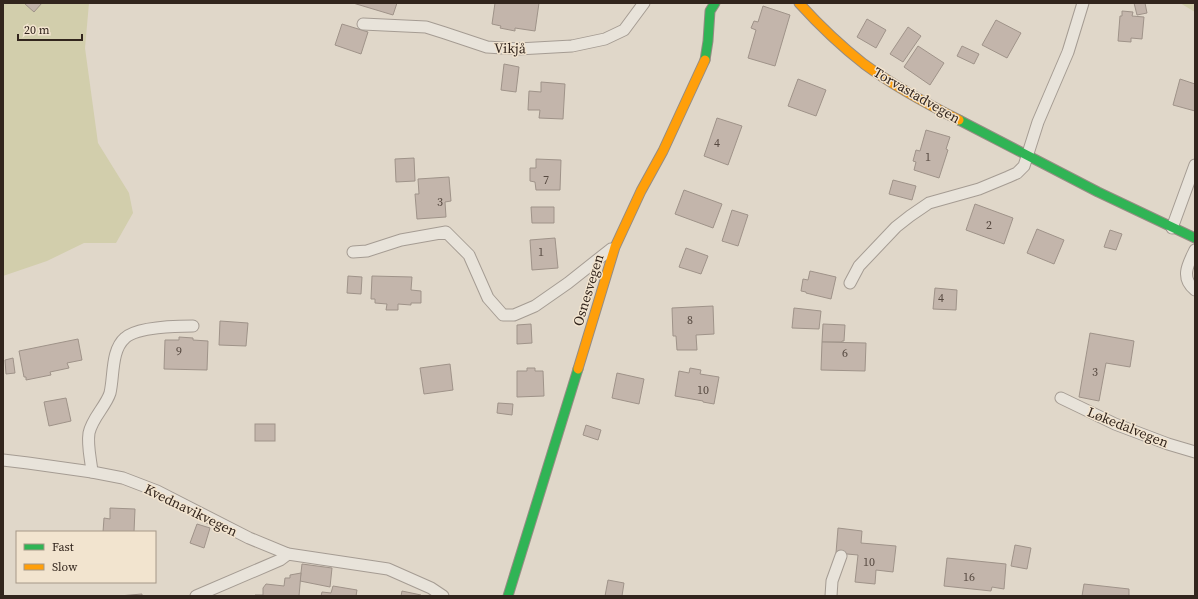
<svg xmlns="http://www.w3.org/2000/svg" width="1198" height="599" viewBox="0 0 1198 599" font-family="'Source Serif 4',serif">
<style>
.green{fill:#d2ceac}
.building{fill:#c3b5ab;stroke:#9f9389}
.lines{fill:none;stroke-linecap:round;stroke-linejoin:round}
.lane-casing{stroke:#a59c93;stroke-width:13}
.fast-casing{stroke:#958c83;stroke-width:11}
.slow-casing{stroke:#958c83;stroke-width:11}
.lane{stroke:#e8e3da;stroke-width:11}
.fast{stroke:#30b455;stroke-width:9}
.slow{stroke:#ff9f0a;stroke-width:9}
.labels{text-anchor:middle;stroke-width:3;stroke-linejoin:round;paint-order:stroke}
.number-label{font-size:12px;fill:#564940}
.street-label{font-size:14px;fill:#32251d;stroke:#f2e4cf}
</style>
<rect width="100%" height="100%" fill="#e0d7c9"/>
<!-- green -->
<g class="green">
<polygon points="3,3 89,3 85,48 98,143 129,193 133,213 116,243 84,243 47,261 3,276"/>
<polygon points="1180,3 1195,3 1195,12"/>
</g>
<!-- building -->
<g class="building">
<polygon points="26,3 42,3 34,12 25,4"/>
<polygon points="353,3 397,3 393,15"/>
<polygon points="495,3 539,3 535,31 515,28 515,31 500,28 501,26 492,24"/>
<polygon points="1134,3 1145,3 1147,13 1137,15"/>
<polygon points="763,6 790,15 775,66 748,58 756,30 751,28 754,21 758,22"/>
<polygon points="1122,11 1133,12 1132,16 1144,17 1142,39 1131,38 1131,42 1118,41 1120,16 1122,16"/>
<polygon points="867,19 886,30 876,48 857,37"/>
<polygon points="996,20 1021,33 1007,58 982,45"/>
<polygon points="342,24 368,32 361,54 335,45"/>
<polygon points="908,27 921,36 903,62 890,54"/>
<polygon points="918,46 944,63 930,85 904,67"/>
<polygon points="962,46 979,54 974,64 957,56"/>
<polygon points="504,64 519,67 516,92 501,90"/>
<polygon points="798,79 826,90 816,116 788,106"/>
<polygon points="1180,79 1195,84 1195,111 1173,105"/>
<polygon points="541,82 565,84 563,119 539,118 540,110 528,110 529,91 541,92"/>
<polygon points="717,118 742,126 728,165 704,156"/>
<polygon points="926,130 950,137 946,149 948,150 939,178 914,170 916,162 913,161 916,150 920,151"/>
<polygon points="414,158 415,181 396,182 395,159"/>
<polygon points="536,159 561,160 560,190 536,190 535,182 530,181 530,168 536,168"/>
<polygon points="449,177 451,201 445,202 446,217 417,219 415,194 419,194 418,179"/>
<polygon points="893,180 916,186 912,200 889,194"/>
<polygon points="684,190 722,204 713,228 675,214"/>
<polygon points="975,204 1013,218 1004,244 966,230"/>
<polygon points="531,207 554,207 554,223 532,223"/>
<polygon points="732,210 748,215 738,246 722,241"/>
<polygon points="1037,229 1064,240 1054,264 1027,253"/>
<polygon points="1110,230 1122,234 1116,250 1104,247"/>
<polygon points="555,238 558,268 532,270 530,240"/>
<polygon points="686,248 708,256 701,274 679,267"/>
<polygon points="810,271 836,277 831,299 806,293 806,292 801,291 803,279 808,280"/>
<polygon points="348,276 362,277 361,294 347,293"/>
<polygon points="372,276 412,277 411,290 421,291 421,303 411,303 411,305 398,304 398,310 386,310 387,304 375,303 375,299 371,299"/>
<polygon points="935,288 957,290 956,310 933,309"/>
<polygon points="713,306 714,334 696,335 697,350 677,350 676,336 673,336 672,308"/>
<polygon points="794,308 821,311 819,329 792,328"/>
<polygon points="220,321 248,323 246,346 219,345"/>
<polygon points="531,324 532,343 517,344 517,325"/>
<polygon points="823,324 845,325 844,341 842,341 842,342 822,342"/>
<polygon points="1090,333 1134,341 1130,367 1106,363 1099,401 1079,397"/>
<polygon points="179,337 193,338 193,340 208,341 207,370 164,369 165,340 179,340"/>
<polygon points="78,339 82,360 67,363 69,368 50,372 51,375 26,380 26,377 24,377 19,351"/>
<polygon points="822,342 866,343 865,371 821,370"/>
<polygon points="13,358 15,373 6,374 5,360"/>
<polygon points="450,364 453,390 424,394 420,368"/>
<polygon points="527,368 535,368 535,371 543,371 544,396 517,397 517,371 527,371"/>
<polygon points="690,368 701,370 700,374 719,377 714,404 703,402 703,401 675,396 679,371 689,373"/>
<polygon points="617,373 644,379 639,404 612,398"/>
<polygon points="66,398 71,421 49,426 44,402"/>
<polygon points="498,403 513,404 512,415 497,413"/>
<rect x="255" y="424" width="20" height="17"/>
<polygon points="586,425 601,430 598,440 583,435"/>
<polygon points="110,508 135,509 134,532 103,532 104,518 110,519"/>
<polygon points="197,524 210,528 204,548 190,543"/>
<polygon points="838,528 862,531 861,543 896,546 893,572 876,570 875,584 855,582 858,555 836,553"/>
<polygon points="1015,545 1031,548 1027,569 1011,566"/>
<polygon points="947,558 1006,564 1004,589 992,587 991,591 944,586"/>
<polygon points="302,564 332,568 330,587 300,581"/>
<polygon points="301,573 299,596 255,596 255,595 263,595 263,588 266,584 284,586 285,578 290,578 290,575"/>
<polygon points="608,580 624,583 622,596 605,596"/>
<polygon points="1084,584 1129,589 1129,596 1082,596"/>
<polygon points="333,586 357,590 356,596 321,596 322,592 331,593"/>
<polygon points="402,591 421,595 421,596 401,596"/>
<polygon points="142,594 142,596 119,596"/>
</g>
<g class="lines">
<!-- lane casing -->
<g class="lane-casing">
<g id="lane">
<polyline points="363,24 426,27 445,33 487,47 518,49 572,46 605,39 624,30 644,3"/>
<polyline points="1172,228 1195,165"/>
<path d="M 1195,250 C 1188,264 1180,278 1195,290"/>
<polyline points="353,252 367,251 401,240 446,232 469,255 488,298 503,315 514,315 535,306 568,283 611,249"/>
<polyline points="850,283 859,266 896,227 910,216 929,203 979,189 1008,177 1017,173 1024,166 1038,122 1068,52 1083,3"/>
<polyline points="1061,398 1115,424 1168,444 1195,452"/>
<polyline points="3,460 28,463 92,472 123,478 157,491 249,538 288,554 388,569 431,588 443,596"/>
<path d="M 92,472 C 91,460 87,446 89,433 C 92,418 106,406 110,393 C 114,376 111,350 125,338 C 137,327 177,326 193,326"/>
<polyline points="196,596 280,560 288,554"/>
<polyline points="831,596 832,581 841,556"/>
</g>
</g>
<!-- fast casing -->
<g class="fast-casing">
<g id="fast">
<polyline points="705,60 708,41 710,11 715,3"/>
<polyline points="959,120 1098,192 1195,238"/>
<polyline points="508,596 578,369"/>
</g>
</g>
<!-- slow casing -->
<g class="slow-casing">
<g id="slow">
<path d="M 799,3 C 819,25 841,46 864,64 C 894,86 927,104 959,120"/>
<polyline points="578,369 615,247 641,191 663,151 705,60"/>
</g>
</g>
<!-- lane -->
<use href="#lane" class="lane"/>
<!-- fast -->
<use href="#fast" class="fast"/>
<!-- slow -->
<use href="#slow" class="slow"/>
</g>
<g class="labels">
<!-- number labels -->
<g class="number-label">
<text x="717" y="147">4</text>
<text x="928" y="161">1</text>
<text x="546" y="184">7</text>
<text x="440" y="206">3</text>
<text x="989" y="229">2</text>
<text x="541" y="256">1</text>
<text x="941" y="302">4</text>
<text x="690" y="324">8</text>
<text x="179" y="355">9</text>
<text x="845" y="357">6</text>
<text x="1095" y="376">3</text>
<text x="703" y="394">10</text>
<text x="869" y="566">10</text>
<text x="969" y="581">16</text>
</g>
<!-- street labels -->
<g class="street-label">
<text transform="translate(510 48) rotate(1)" y="5">Vikjå</text>
<text transform="translate(917 95) rotate(30)" y="5">Torvastadvegen</text>
<text transform="translate(588 290) rotate(-73)" y="5">Osnesvegen</text>
<text transform="translate(1128 427) rotate(22)" y="5">Løkedalvegen</text>
<text transform="translate(191 510) rotate(26)" y="5">Kvednavikvegen</text>
</g>
</g>
<!-- border -->
<rect width="1198" height="599" fill="none" stroke="#32251d" stroke-width="8"/>
<!-- legend -->
<rect x="16" y="531" width="140" height="52" fill="#f2e4cf" stroke="#a59888"/>
<rect x="24" y="544" width="20" height="6" fill="#30b455" stroke="#a59888"/>
<text x="52" y="551" font-size="12" fill="#32251d">Fast</text>
<rect x="24" y="564" width="20" height="6" fill="#ff9f0a" stroke="#a59888"/>
<text x="52" y="571" font-size="12" fill="#32251d">Slow</text>
<!-- scale -->
<path d="M18 34v6h64v-6" fill="none" stroke="#32251d" stroke-width="2"/>
<text x="24" y="34" font-size="12" fill="#32251d" stroke="#f2e4cf" stroke-width="3" paint-order="stroke">20 m</text>
</svg>
